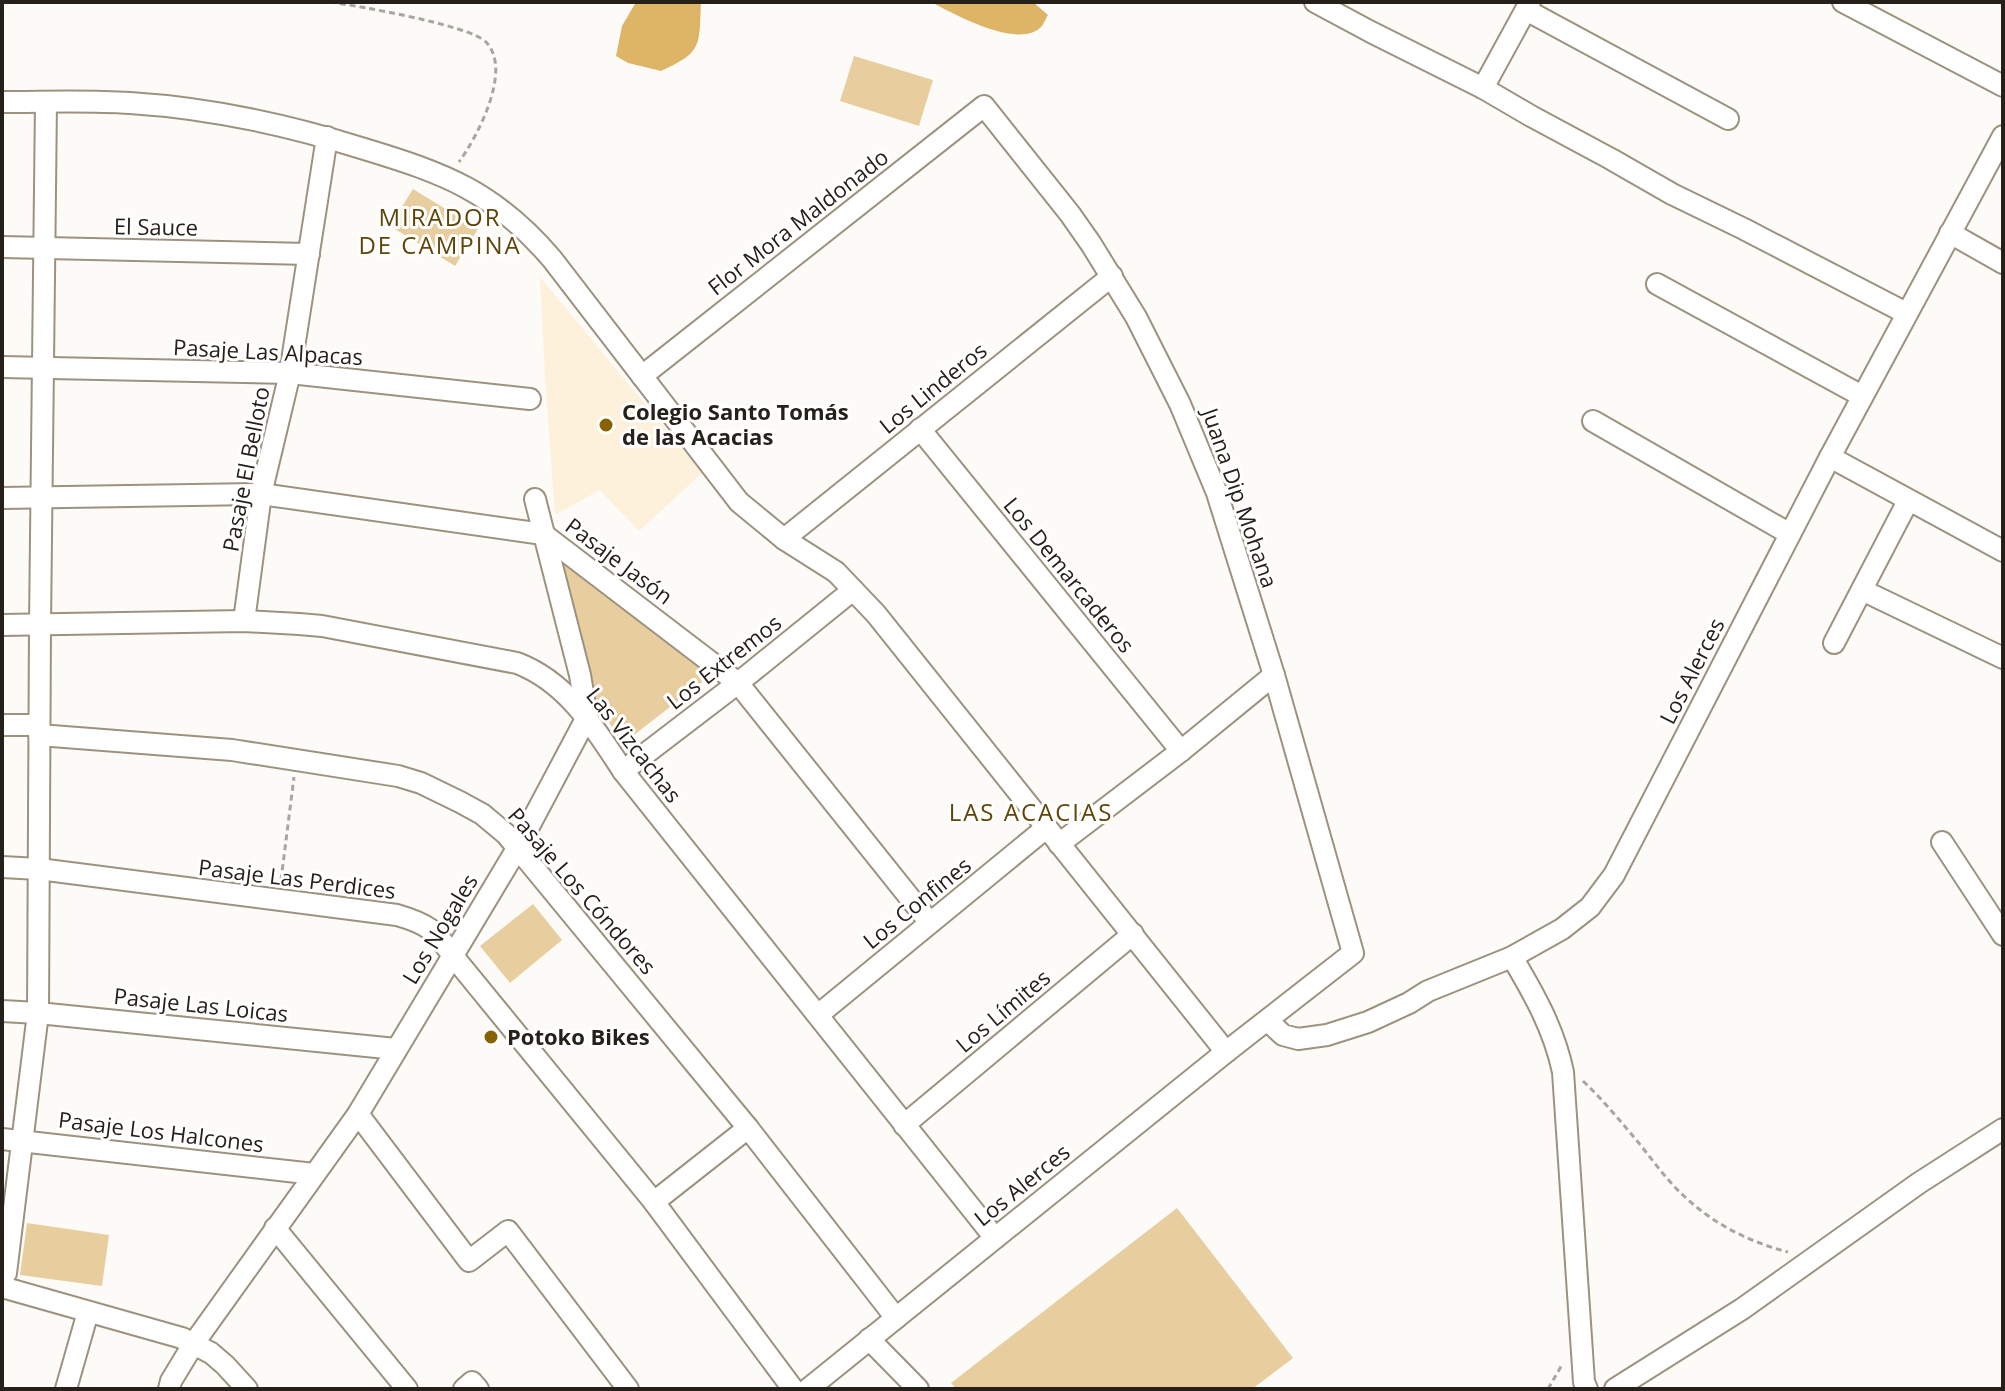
<svg xmlns="http://www.w3.org/2000/svg" width="2005" height="1391" viewBox="0 0 2005 1391" font-family="'Open Sans',sans-serif">
<style>
.built{fill:#fdf1db}
.green{fill:#e8cd9e}
.forest{fill:#deb567}
.lines{fill:none;stroke-linecap:round;stroke-linejoin:round}
.minor-casing{stroke:#9d927f;stroke-width:24}
.path{stroke:#a9a6a1;stroke-width:3;stroke-dasharray:6 4;stroke-linecap:butt}
.minor{stroke:#fff;stroke-width:20}
.poi-dot{fill:#886200;stroke:#fff;stroke-width:3}
.labels{text-anchor:middle;stroke-width:6;stroke-linejoin:round;paint-order:stroke}
.street-label{font-size:22px;fill:#25211a;stroke:#fff}
.poi-label{font-size:22px;font-weight:bold;fill:#25211a;stroke:#fff;text-anchor:start}
.neighbourhood-label{font-size:24px;letter-spacing:2px;fill:#5f4508;stroke:#fff}
</style>
<rect width="100%" height="100%" fill="#fdfbf7"/>
<!-- built -->
<polygon class="built" points="540,277 702,473 639,531 600,490 555,515 545,377"/>
<!-- green -->
<g class="green">
<polygon points="854,56 933,80 919,126 840,101"/>
<polygon points="413,189 478,229 455,266 390,226"/>
<polygon points="559,555 710,670 701,683 630,738 618,737 595,700"/>
<polygon points="533,904 562,940 510,983 480,946"/>
<polygon points="1177,1208 1293,1358 1252,1389 956,1389 951,1383"/>
<polygon points="27,1223 109,1235 102,1286 20,1275"/>
</g>
<!-- forest -->
<g class="forest">
<path d="M 636,2 L 701,2 C 699,46 703,52 661,71 L 628,63 L 616,56 L 622,26 Z"/>
<path d="M 931,2 L 1033,2 L 1048,15 C 1046,18 1044,23 1042,26 C 1020,51 954,14 931,2 Z"/>
</g>
<g class="lines">
<!-- minor casing -->
<g class="minor-casing">
<g id="minor">
<polyline points="1315,2 1371,32 1483,88 1531,116 1611,159 1672,194 1744,229 1906,313"/>
<polyline points="1843,2 2003,86"/>
<polyline points="1526,10 1728,119"/>
<polyline points="1483,88 1530,2"/>
<path d="M 2,102 C 44,102 87,100 130,103 C 209,108 285,124 361,148 C 444,173 494,191 552,259 L 739,502 L 784,539 L 836,572 L 876,614 L 1226,1052"/>
<polyline points="1950,233 2003,263"/>
<polyline points="2,247 309,254"/>
<polyline points="1657,284 1862,396"/>
<polyline points="2,367 290,373 530,399"/>
<polyline points="642,376 984,106 1070,214 1091,244 1136,317 1180,404 1217,493 1274,675 1353,953 1226,1052 808,1389"/>
<polyline points="1593,421 1790,534"/>
<polyline points="920,429 1181,751"/>
<polyline points="1830,457 2003,551"/>
<polyline points="2,498 261,494 543,534 738,683 930,923"/>
<polyline points="784,539 1112,276"/>
<polyline points="1862,590 2003,658"/>
<polyline points="244,621 261,494 290,373 327,137"/>
<path d="M 2,625 L 244,621 L 299,624 L 322,626 L 517,663 C 567,682 595,728 623,771 L 995,1238"/>
<polyline points="1834,643 1908,501"/>
<polyline points="2,725 39,725"/>
<polyline points="39,735 232,750 398,776 421,783 460,802 482,814 506,834 748,1128 896,1318"/>
<polyline points="623,771 738,683 853,590"/>
<polyline points="1942,842 2003,935"/>
<polyline points="1059,844 1181,751 1274,675"/>
<path d="M 2,867 L 39,869 L 397,915 C 428,924 435,930 453,956 L 654,1202 L 793,1389"/>
<path d="M 1512,957 C 1534,994 1554,1029 1563,1072 L 1584,1382 L 1587,1389"/>
<polyline points="2,1011 38,1013 396,1049"/>
<polyline points="818,1015 1046,828"/>
<polyline points="1268,1021 1283,1035 1298,1039 1327,1035 1368,1022 1409,1003 1428,991 1512,957 1562,929 1590,907 1614,875 1830,457 2003,136"/>
<polyline points="358,1114 469,1261 508,1231 628,1389"/>
<polyline points="904,1125 1133,934"/>
<polyline points="2,1139 314,1174"/>
<polyline points="654,1202 748,1128"/>
<polyline points="275,1228 407,1389"/>
<polyline points="2,1279 6,1273 38,1013 40,625 46,102"/>
<polyline points="2,1287 182,1338 211,1353 225,1365 247,1389"/>
<polyline points="869,1339 918,1389"/>
<polyline points="66,1389 88,1312"/>
<polyline points="169,1389 171,1381 194,1343 358,1114 518,847 587,717 580,675 535,499"/>
<polyline points="464,1389 472,1382 478,1389"/>
<polyline points="1615,1389 1742,1309 1919,1183 2003,1129"/>
</g>
</g>
<!-- path -->
<g class="path">
<path d="M 330,2 C 358,6 469,25 486,42 C 513,70 477,137 459,162"/>
<polyline points="281,880 294,777"/>
<path d="M 1583,1081 C 1601,1098 1617,1117 1633,1136 C 1650,1156 1665,1179 1685,1197 C 1714,1224 1749,1242 1788,1252"/>
<polyline points="1548,1389 1563,1363"/>
</g>
<!-- minor -->
<use href="#minor" class="minor"/>
</g>
<!-- markers -->
<g class="poi-dot">
<circle cx="606" cy="425" r="8"/>
<circle cx="491" cy="1037" r="8"/>
</g>
<g class="labels">
<!-- street labels -->
<g class="street-label">
<text transform="translate(798 222) rotate(-38)" y="8">Flor Mora Maldonado</text>
<text transform="translate(156 227) rotate(1)" y="8">El Sauce</text>
<text transform="translate(268 352) rotate(3)" y="8">Pasaje Las Alpacas</text>
<text transform="translate(933 388) rotate(-39)" y="8">Los Linderos</text>
<text transform="translate(246 469) rotate(-79)" y="8">Pasaje El Belloto</text>
<text transform="translate(1240 498) rotate(71)" y="8">Juana Dip Mohana</text>
<text transform="translate(619 561) rotate(37)" y="8">Pasaje Jasón</text>
<text transform="translate(1069 575) rotate(51)" y="8">Los Demarcaderos</text>
<text transform="translate(724 662) rotate(-38)" y="8">Los Extremos</text>
<text transform="translate(1692 671) rotate(-63)" y="8">Los Alerces</text>
<text transform="translate(634 745) rotate(52)" y="8">Las Vizcachas</text>
<text transform="translate(297 879) rotate(7)" y="8">Pasaje Las Perdices</text>
<text transform="translate(582 891) rotate(49)" y="8">Pasaje Los Cóndores</text>
<text transform="translate(917 903) rotate(-39)" y="8">Los Confines</text>
<text transform="translate(440 929) rotate(-59)" y="8">Los Nogales</text>
<text transform="translate(201 1005) rotate(6)" y="8">Pasaje Las Loicas</text>
<text transform="translate(1003 1011) rotate(-40)" y="8">Los Límites</text>
<text transform="translate(161 1132) rotate(7)" y="8">Pasaje Los Halcones</text>
<text transform="translate(1022 1185) rotate(-39)" y="8">Los Alerces</text>
</g>
<!-- poi labels -->
<g class="poi-label">
<text x="622" y="420">Colegio Santo Tomás<tspan x="622" dy="25">de las Acacias</tspan></text>
<text x="507" y="1045">Potoko Bikes</text>
</g>
<!-- neighbourhood labels -->
<g class="neighbourhood-label">
<text x="440" y="226">MIRADOR<tspan x="440" dy="28">DE CAMPINA</tspan></text>
<text x="1031" y="821">LAS ACACIAS</text>
</g>
</g>
<!-- border -->
<rect width="2005" height="1391" fill="none" stroke="#25211a" stroke-width="8"/>
</svg>
